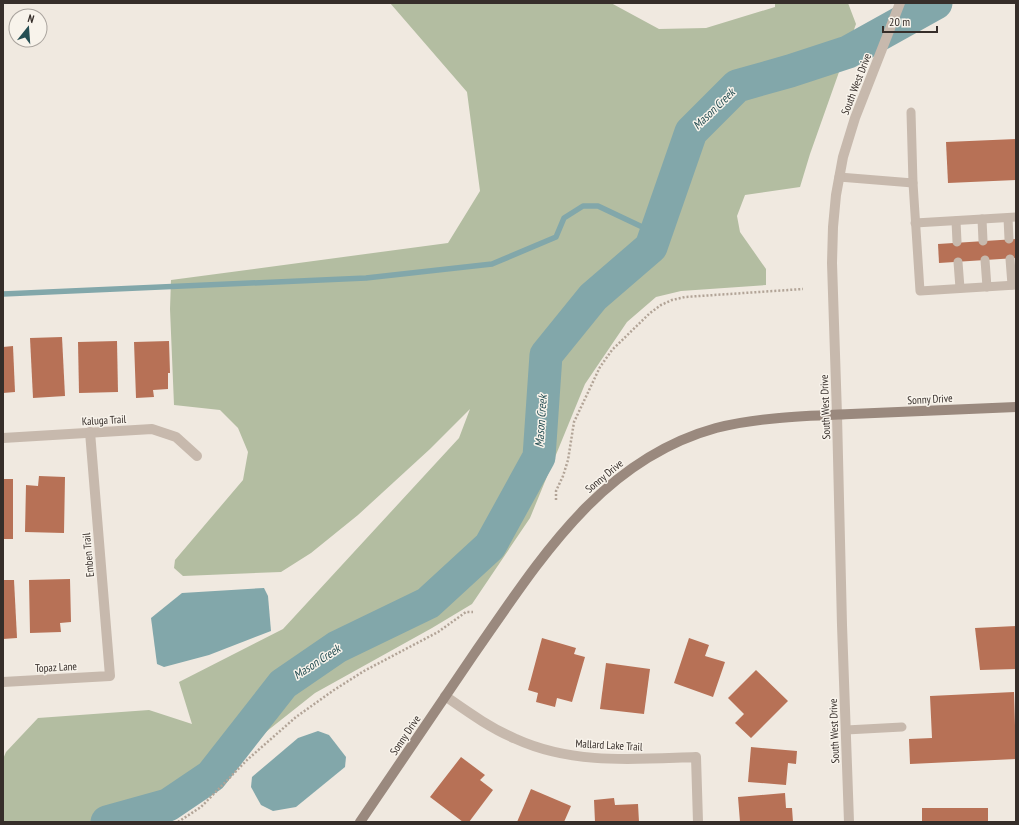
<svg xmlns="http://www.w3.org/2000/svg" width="1019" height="825" viewBox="0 0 1019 825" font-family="'PT Sans Narrow',sans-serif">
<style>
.green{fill:#b3bda1}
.water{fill:#82a7aa}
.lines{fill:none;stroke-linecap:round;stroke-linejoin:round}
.stream{stroke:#82a7aa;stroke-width:5.5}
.river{stroke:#82a7aa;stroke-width:33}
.building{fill:#b77156}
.path{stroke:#b2a497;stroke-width:2.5;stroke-dasharray:2 2;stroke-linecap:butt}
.lane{stroke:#c7b9ad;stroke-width:9}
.street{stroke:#c7b9ad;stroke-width:10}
.secondary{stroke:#9a897e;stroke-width:10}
.labels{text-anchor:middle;stroke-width:3;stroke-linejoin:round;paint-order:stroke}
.street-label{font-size:11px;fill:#362e2a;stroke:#f8f3eb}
.water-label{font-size:12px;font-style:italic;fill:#254e53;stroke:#f8f3eb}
</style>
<rect width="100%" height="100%" fill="#f0e9e0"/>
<!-- green -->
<polygon class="green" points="390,3 611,3 659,29 706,28 775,7 775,3 848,3 856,24 810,154 800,187 745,195 737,216 740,232 766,269 766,285 681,291 656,297 627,322 585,384 530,518 472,604 432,628 315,693 257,739 200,799 170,820 162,822 3,822 3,759 6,752 38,718 149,710 192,724 179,682 283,629 459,438 470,409 430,449 358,515 311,553 281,572 183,576 174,568 175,560 243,480 248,452 238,428 220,410 174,405 170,309 171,280 448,243 480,191 467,92"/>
<!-- water -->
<g class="water">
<polygon points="264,588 268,596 271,631 209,655 164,667 157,664 151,618 182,593"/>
<polygon points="318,731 329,735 346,757 345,767 296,807 273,811 261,805 251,787 252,777 298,738"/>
</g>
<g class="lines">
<!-- stream -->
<polyline class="stream" points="3,294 366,278 492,264 556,237 564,218 583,206 598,206 655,233"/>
<!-- river -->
<polyline class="river" points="107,822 168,805 211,776 283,684 337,647 428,603 490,546 539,457 546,355 593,297 651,247 691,132 737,86 790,71 848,52 936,3"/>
</g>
<!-- building -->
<g class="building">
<polygon points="1016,139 1016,180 948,183 946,142"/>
<polygon points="1016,239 1016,258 939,263 938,244"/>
<polygon points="62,337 65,396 33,398 30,338"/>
<polygon points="117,341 118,392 79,393 78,342"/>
<polygon points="169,341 170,373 168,373 168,389 153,390 154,397 136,398 134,342"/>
<polygon points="13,346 15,392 3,393 3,347"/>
<polygon points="39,476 65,477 64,533 25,532 26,485 38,486"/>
<rect x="3" y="479" width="10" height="60"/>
<polygon points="70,579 71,622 60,623 61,632 30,633 29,580"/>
<polygon points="3,580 14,580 17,638 3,639"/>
<polygon points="1016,626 1016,669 980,670 975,628"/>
<polygon points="542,638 576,648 574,654 585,657 572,702 557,698 555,707 536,702 538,693 528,690"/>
<polygon points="689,638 709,645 705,656 725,662 713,697 674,683"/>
<polygon points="606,663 650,669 644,714 600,709"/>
<polygon points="756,670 788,701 751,738 735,723 744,714 728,698"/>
<polygon points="1014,692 1016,759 910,764 909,739 932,738 930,696"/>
<polygon points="751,747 797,751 796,764 788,763 786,785 748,782"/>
<polygon points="461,757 485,775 480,780 493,790 469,822 463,822 430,797"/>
<polygon points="531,789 571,806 564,822 517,822"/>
<polygon points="785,793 786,808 792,808 793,822 740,822 738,797"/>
<polygon points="614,798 615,805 638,804 639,822 595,822 594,800"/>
<rect x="922" y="808" width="66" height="14"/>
</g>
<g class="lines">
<!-- path -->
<g class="path">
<polyline points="556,500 556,491 563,476 568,460 574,422 600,367 612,350 650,313 661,305 672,300 685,297 803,289"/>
<polyline points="178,822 201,807 247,760 296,717 334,690 364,671 438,632 466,612 473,612"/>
</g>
<!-- lane -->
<g class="lane">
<polyline points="839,177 913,183 911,112"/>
<polyline points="913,183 920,291 1016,285"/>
<polyline points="1008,218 1009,239"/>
<polyline points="982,219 983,241"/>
<polyline points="956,221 957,242"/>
<polyline points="915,223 1016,217"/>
<polyline points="1010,259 1012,285"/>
<polyline points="985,260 987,287"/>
<polyline points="958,262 960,288"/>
<polyline points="846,730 902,727"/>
</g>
<!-- street -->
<g class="street">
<polyline points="3,438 152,429 176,437 197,456"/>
<polyline points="3,682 110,676 90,432"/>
<path d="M 445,696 C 468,712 490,728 516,739 C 573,765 635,759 696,757 L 698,822"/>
<polyline points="849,822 842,625 837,415 832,263 833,227 836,195 843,157 855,118 900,3"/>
</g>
<!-- secondary -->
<path class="secondary" d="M 360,822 C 398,766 436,710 474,654 C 539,561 600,460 716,428 C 760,417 806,416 851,414 C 906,412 961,409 1016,407"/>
</g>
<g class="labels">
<!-- street labels -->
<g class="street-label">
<text transform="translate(856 84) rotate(-69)" y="4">South West Drive</text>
<text transform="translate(930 399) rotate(-3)" y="4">Sonny Drive</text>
<text transform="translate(825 407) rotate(-92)" y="4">South West Drive</text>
<text transform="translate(104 420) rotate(-3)" y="4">Kaluga Trail</text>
<text transform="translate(604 476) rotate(-40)" y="4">Sonny Drive</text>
<text transform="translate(88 555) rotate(-95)" y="4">Emben Trail</text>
<text transform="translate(56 667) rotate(-3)" y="4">Topaz Lane</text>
<text transform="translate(834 731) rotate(-92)" y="4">South West Drive</text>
<text transform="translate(405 735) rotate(-56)" y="4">Sonny Drive</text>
<text transform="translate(609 745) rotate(3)" y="4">Mallard Lake Trail</text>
</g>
<!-- water labels -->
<g class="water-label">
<text transform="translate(714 109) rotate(-44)" y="4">Mason Creek</text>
<text transform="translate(541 421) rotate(-86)" y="4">Mason Creek</text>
<text transform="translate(317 662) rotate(-33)" y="4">Mason Creek</text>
</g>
</g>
<!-- border -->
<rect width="1019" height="825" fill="none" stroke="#362e2a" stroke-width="8"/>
<!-- north arrow -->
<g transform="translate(28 28) rotate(17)"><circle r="19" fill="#f8f3eb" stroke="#aaa49e"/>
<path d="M0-3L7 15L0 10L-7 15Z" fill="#254e53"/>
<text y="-6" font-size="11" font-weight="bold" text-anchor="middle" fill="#362e2a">N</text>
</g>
<!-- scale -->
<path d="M883 26v6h54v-6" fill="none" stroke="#362e2a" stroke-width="2"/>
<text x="889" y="26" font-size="12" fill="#362e2a" stroke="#f8f3eb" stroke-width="3" paint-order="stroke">20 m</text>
</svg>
